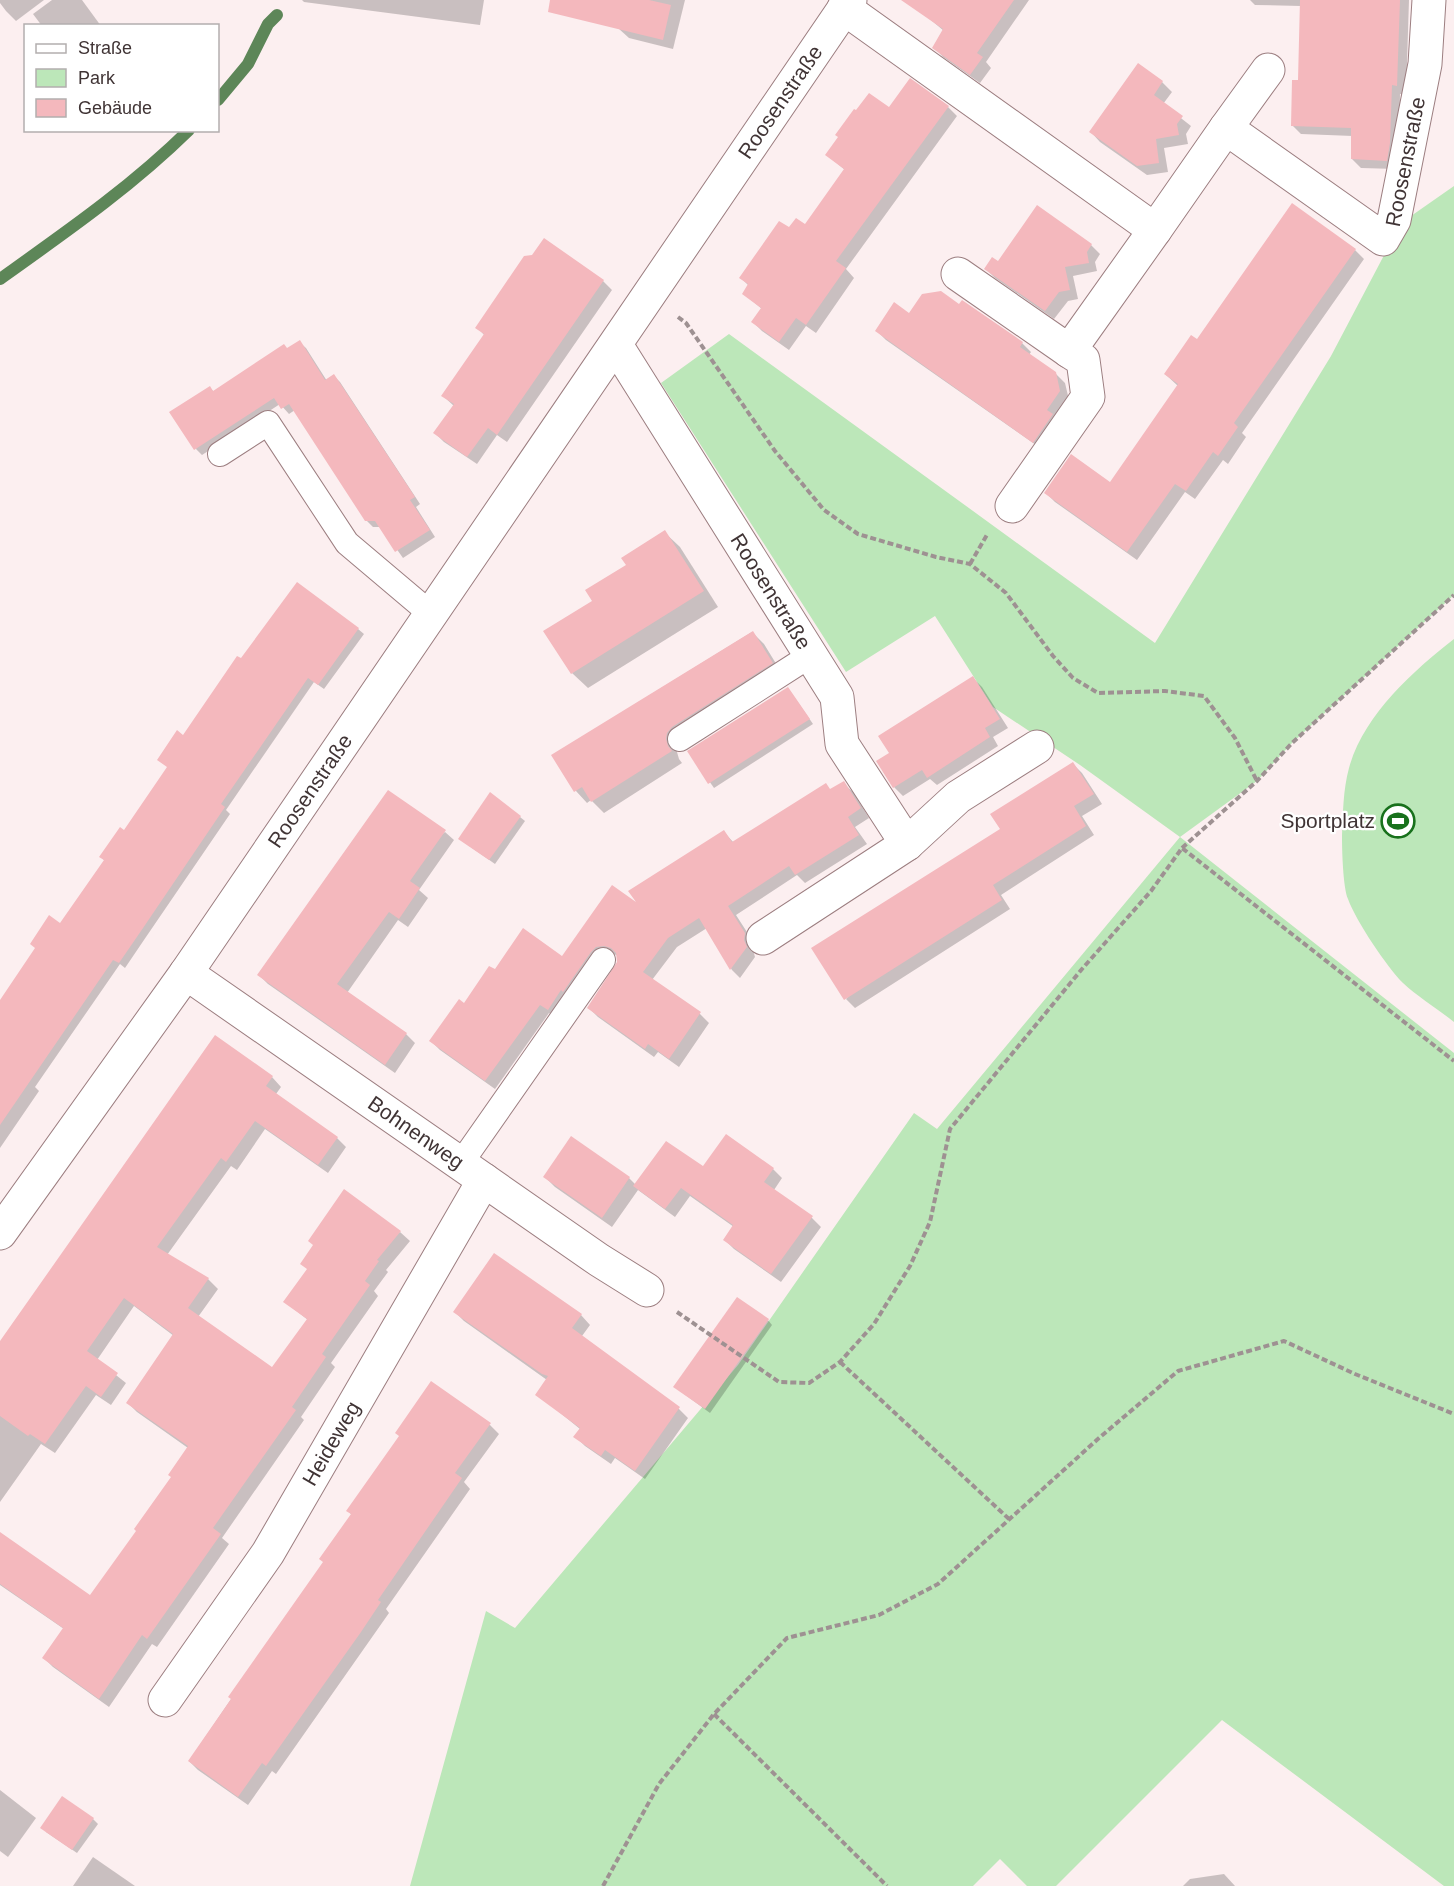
<svg xmlns="http://www.w3.org/2000/svg" width="1454" height="1886" viewBox="0 0 1454 1886" font-family="Arial,sans-serif">
<style>
.green{fill:#bce7b9}
.shadow{fill:#0003}
.lines{fill:none;stroke-linecap:round;stroke-linejoin:round}
.stream{stroke:#5d8658;stroke-width:12}
.building{fill:#f4b8bd}
.lane-casing{stroke:#9c7e80;stroke-width:26}
.street-casing{stroke:#9c7e80;stroke-width:35}
.path{stroke:#9e9192;stroke-width:4;stroke-dasharray:6 3;stroke-linecap:butt}
.lane{stroke:#fff;stroke-width:24}
.street{stroke:#fff;stroke-width:33}
.labels{text-anchor:middle;stroke-width:4.5;stroke-linejoin:round;paint-order:stroke}
.street-label{font-size:21px;fill:#403435;stroke:#fff}
.poi-label{font-size:21px;fill:#403435;stroke:#fff;text-anchor:end}
</style>
<rect width="100%" height="100%" fill="#fceff0"/>
<!-- green -->
<g class="green">
<polygon points="1454,186 1454,595 1292,743 1257,781 1180,837 1454,1053 1454,1886 1444,1886 1222,1720 1056,1886 1027,1886 1000,1859 973,1886 410,1886 486,1611 515,1628 738,1365 914,1113 937,1129 1180,837 1080,765 993,707 935,616 846,672 661,383 729,334 1155,643 1331,356 1401,223"/>
<path d="M 1454,639 L 1454,1022 C 1438,1009 1418,997 1403,983 C 1387,967 1356,921 1348,899 C 1343,887 1342,850 1342,836 C 1343,813 1343,790 1349,768 C 1363,716 1413,671 1454,639 Z"/>
</g>
<!-- shadow -->
<g class="shadow">
<polygon points="0,0 44,0 16,21 6,11 0,3"/>
<polygon points="52,0 82,0 101,26 42,26 33,14"/>
<polygon points="302,0 484,0 480,25 304,2"/>
<polygon points="625,0 685,0 673,49 629,38 618,28"/>
<polygon points="936,0 1029,0 986,62 991,68 980,83 943,57 934,47 944,31 925,15"/>
<polygon points="1250,0 1409,0 1406,94 1400,94 1399,153 1396,169 1361,168 1352,159 1353,136 1301,134 1292,125 1299,82 1301,6 1255,5"/>
<polygon points="1138,65 1162,82 1172,92 1163,104 1191,126 1186,134 1188,144 1164,148 1168,172 1147,175 1100,142 1091,132"/>
<polygon points="948,107 957,116 846,269 854,278 816,333 806,326 789,350 762,331 753,322 762,309 744,294 749,286 741,278 789,229 805,226 845,170 827,155"/>
<polygon points="1037,207 1091,245 1100,254 1095,262 1097,271 1073,276 1078,299 1068,301 1054,319 995,278 986,269 998,263"/>
<polygon points="545,240 603,281 612,290 507,442 497,435 477,464 444,442 435,433 454,406 443,396 485,336 477,327"/>
<polygon points="1355,250 1364,259 1242,433 1246,437 1228,464 1223,460 1195,499 1185,492 1137,560 1055,502 1046,493 1110,484 1178,386 1165,374"/>
<polygon points="962,302 1022,343 1031,352 1029,355 1055,373 1065,383 1069,400 1043,450 886,340 877,331 909,315 959,306"/>
<polygon points="299,342 306,348 327,381 334,376 340,382 420,504 416,507 435,537 403,558 381,527 373,527 366,520 295,410 289,414 280,404 202,455 196,449 210,388 214,392"/>
<polygon points="664,532 680,547 718,607 588,688 572,673 594,602"/>
<polygon points="358,629 364,634 324,689 314,682 226,810 230,814 146,937 125,968 120,964 35,1087 39,1091 0,1148 0,1003 61,925 105,861 101,857 124,832 168,768 183,737 242,660"/>
<polygon points="752,632 764,644 783,675 678,745 677,752 679,759 682,763 604,813 591,800 587,803 576,791 553,755"/>
<polygon points="973,678 982,687 1008,728 993,737 998,746 937,785 930,779 903,796 894,787 891,754"/>
<polygon points="788,688 813,724 714,788 689,752"/>
<polygon points="1073,764 1082,773 1102,804 1082,816 1094,835 1001,895 1010,909 855,1008 846,999"/>
<polygon points="843,783 853,792 869,818 855,827 867,844 805,883 797,875 736,915 754,943 753,950 755,957 740,978 732,970 707,928 677,947 652,980 700,1014 709,1023 679,1067 658,1052 654,1057 598,1017 589,1008 616,968 618,956 614,954 607,956 557,1018 549,1013 495,1089 440,1050 431,1041 495,971 562,958 641,907 724,832 734,843"/>
<polygon points="520,817 525,821 495,864 465,843"/>
<polygon points="445,832 454,840 419,890 428,898 408,927 398,920 347,993 406,1034 415,1043 395,1073 268,984 259,975"/>
<polygon points="272,1077 281,1087 276,1094 337,1138 346,1147 328,1173 265,1129 237,1170 231,1166 167,1255 208,1279 218,1289 198,1317 273,1369 308,1320 285,1302 400,1232 410,1241 386,1270 388,1272 374,1291 378,1296 331,1363 335,1367 301,1417 304,1420 222,1538 229,1544 157,1647 152,1644 109,1707 53,1667 44,1658 64,1629 0,1585 0,1534 91,1598 138,1531 173,1477 188,1448 137,1412 128,1403 174,1336 134,1306 97,1360 126,1383 111,1405 96,1395 55,1453 41,1444 0,1502 0,1359"/>
<polygon points="571,1138 629,1178 636,1185 703,1168 773,1169 782,1178 774,1190 812,1218 821,1227 781,1282 734,1249 725,1240 734,1227 690,1196 675,1217 638,1190 612,1227 555,1187 545,1177"/>
<polygon points="455,1312 581,1315 590,1325 582,1336 679,1409 688,1418 645,1479 615,1458 611,1464 585,1446 575,1436 580,1429 537,1394 547,1380 464,1321"/>
<polygon points="768,1320 772,1325 710,1413 680,1391"/>
<polygon points="490,1425 499,1434 464,1482 470,1489 386,1609 389,1613 276,1774 272,1771 248,1805 198,1770 189,1761 324,1562 352,1515 348,1511 400,1436"/>
<polygon points="0,1790 36,1818 8,1857 0,1851"/>
<polygon points="93,1819 98,1824 77,1853 46,1832"/>
<polygon points="93,1857 135,1886 73,1886"/>
<polygon points="1224,1874 1235,1886 1183,1886 1190,1879"/>
</g>
<g class="lines">
<!-- stream -->
<g class="stream">
<polyline points="218,100 248,64 268,24 277,15"/>
<path d="M 0,279 C 66,232 131,187 189,130"/>
</g>
</g>
<!-- building -->
<g class="building">
<polygon points="550,0 649,0 671,5 663,40 548,12"/>
<polygon points="901,0 1014,0 977,53 983,57 970,75 932,48 943,29"/>
<polygon points="1300,0 1400,0 1397,86 1392,85 1390,143 1387,161 1351,159 1351,128 1291,126 1292,80 1298,80"/>
<polygon points="1138,63 1163,81 1154,95 1183,116 1177,124 1179,135 1156,139 1159,163 1137,166 1089,132"/>
<polygon points="910,78 949,106 836,261 846,268 806,325 796,318 779,342 751,322 761,308 742,294 748,284 739,278 779,221 789,227 796,218 805,224 844,169 825,155 838,137 835,135 854,109 856,110 869,93 889,107"/>
<polygon points="1292,203 1356,249 1234,423 1238,427 1218,456 1213,452 1186,491 1175,484 1127,552 1044,493 1071,454 1110,482 1178,384 1164,374 1191,335 1197,339"/>
<polygon points="1037,205 1092,244 1087,252 1089,263 1065,267 1070,290 1059,292 1045,311 984,269 992,257 998,261"/>
<polygon points="544,238 604,280 497,435 488,428 467,457 433,433 454,404 441,396 484,334 475,328 524,256 532,255"/>
<polygon points="941,291 959,304 962,300 1023,342 1020,347 1056,372 1060,391 1047,410 1053,414 1033,443 875,331 894,302 909,313 922,294"/>
<polygon points="300,340 325,380 334,374 415,497 410,500 430,530 395,552 375,521 365,521 289,404 281,409 274,398 194,450 169,412 210,386 213,391 284,344 287,348"/>
<polygon points="665,530 704,591 571,674 543,631 592,601 585,590 626,565 621,558"/>
<polygon points="297,582 359,628 318,685 308,678 221,804 225,807 141,931 119,963 113,960 0,1125 0,1000 35,948 30,944 49,915 60,923 104,860 99,857 120,827 124,830 167,767 157,760 177,730 183,735 237,656 241,658"/>
<polygon points="753,631 773,663 672,727 667,733 666,739 668,746 672,751 591,802 582,787 574,792 551,755"/>
<polygon points="973,676 1000,719 985,728 990,737 927,778 922,770 893,788 876,761 889,753 878,736"/>
<polygon points="788,687 810,719 708,784 687,751"/>
<polygon points="1073,762 1094,794 1074,806 1086,826 993,885 1002,900 844,1000 811,948 1000,829 990,814"/>
<polygon points="844,781 861,808 848,817 859,835 795,875 789,866 728,906 745,933 744,940 747,947 730,970 699,918 668,938 643,972 701,1012 669,1059 648,1044 645,1049 587,1008 617,962 616,953 611,948 604,946 596,947 591,952 563,992 561,990 548,1010 540,1005 485,1081 429,1041 459,999 464,1003 489,966 495,969 523,928 562,956 612,885 636,902 628,891 724,830 732,842 826,783 830,789"/>
<polygon points="388,790 446,830 410,881 420,888 399,919 389,912 337,984 407,1033 385,1065 257,975"/>
<polygon points="490,792 521,816 489,860 458,839"/>
<polygon points="215,1035 273,1076 266,1086 338,1137 318,1165 255,1121 226,1162 221,1158 157,1247 209,1278 188,1308 272,1367 307,1319 283,1302 307,1269 300,1264 313,1245 308,1241 344,1189 401,1231 377,1260 379,1261 365,1281 370,1285 322,1354 326,1357 292,1407 296,1410 213,1528 221,1534 147,1639 142,1635 99,1699 42,1658 63,1628 0,1584 0,1532 90,1595 136,1531 134,1529 171,1477 168,1475 188,1446 126,1403 173,1334 124,1298 87,1351 118,1373 101,1397 86,1386 45,1444 30,1434 28,1436 0,1416 0,1341"/>
<polygon points="726,1134 774,1168 764,1182 813,1216 771,1274 723,1240 733,1225 681,1188 665,1209 633,1186 666,1141 703,1166"/>
<polygon points="571,1136 630,1177 602,1218 543,1177"/>
<polygon points="494,1253 582,1314 572,1328 680,1407 635,1471 605,1450 601,1456 573,1437 580,1428 535,1395 548,1376 542,1374 453,1312"/>
<polygon points="737,1297 769,1319 705,1409 673,1387"/>
<polygon points="431,1381 491,1423 455,1473 462,1478 378,1600 381,1602 361,1632 266,1766 262,1763 238,1797 188,1761 231,1699 228,1697 323,1562 319,1559 351,1514 346,1511 399,1436 395,1433"/>
<polygon points="62,1796 94,1818 72,1850 40,1828"/>
</g>
<g class="lines">
<!-- lane casing -->
<g class="lane-casing">
<g id="lane">
<polyline points="220,454 268,423 347,543 431,614"/>
<polyline points="680,739 811,655"/>
<polyline points="461,1163 603,960"/>
</g>
</g>
<!-- street casing -->
<g class="street-casing">
<g id="street">
<path id="s1" d="M 844,8 L 1155,230 L 1226,128 L 1383,239 L 1394,220 L 1425,64 L 1429,0"/>
<polyline points="1226,128 1268,70"/>
<polyline points="958,274 1069,351 1155,230"/>
<path id="s2" d="M 616,345 L 837,697 L 842,744 L 907,844"/>
<polyline points="1012,506 1088,397 1083,360 1069,351"/>
<polyline points="763,938 907,844 958,797 1037,747"/>
<path id="s3" d="M 186,973 L 599,1260 L 647,1290"/>
<path id="s4" d="M 0,1233 L 186,973 L 850,0"/>
<path id="s5" d="M 165,1700 L 268,1553 L 484,1180"/>
</g>
</g>
<!-- path -->
<g class="path">
<polyline points="678,317 686,323 775,451 824,510 858,534 936,557 970,564 1006,593 1053,656 1073,678 1098,693 1165,691 1204,696 1235,738 1257,781"/>
<polyline points="970,564 988,533"/>
<polyline points="1182,848 1257,781 1292,743 1454,595"/>
<polyline points="677,1312 779,1382 809,1383 840,1362 874,1324 910,1266 930,1222 950,1129 1082,969 1151,891 1182,848 1454,1061"/>
<polyline points="840,1362 1009,1519"/>
<polyline points="714,1714 887,1886"/>
<polyline points="603,1886 659,1784 714,1714 787,1638 879,1615 938,1584 1099,1438 1178,1371 1284,1341 1355,1374 1454,1414"/>
</g>
<!-- lane -->
<use href="#lane" class="lane"/>
<!-- street -->
<use href="#street" class="street"/>
</g>
<!-- icons -->
<defs>
<g id="stadium-ring" transform="scale(1.725)"><circle r="9.5" fill="#fff" stroke="#18711c" stroke-width="1.5"/><path d="M0-5a6.5 5 0 1 0 0 10a6.5 5 0 1 0 0-10ZM-3.5-1.8h7v3.6h-7Z" fill="#18711c"/></g>
</defs>
<g fill-rule="evenodd">
<use href="#stadium-ring" x="1398" y="821"/>
</g>
<g class="labels">
<!-- street labels -->
<g class="street-label">
<text dy="7" stroke="none"><textPath href="#s4" startOffset="1374">Roosenstraße</textPath></text>
<text dy="7" stroke="none"><textPath href="#s1" startOffset="780">Roosenstraße</textPath></text>
<text dy="7" stroke="none"><textPath href="#s2" startOffset="291">Roosenstraße</textPath></text>
<text dy="7" stroke="none"><textPath href="#s4" startOffset="540">Roosenstraße</textPath></text>
<text dy="7" stroke="none"><textPath href="#s3" startOffset="280">Bohnenweg</textPath></text>
<text dy="7" stroke="none"><textPath href="#s5" startOffset="306">Heideweg</textPath></text>
</g>
<!-- poi labels -->
<g class="poi-label">
<text x="1375" y="828">Sportplatz</text>
</g>
</g>
<!-- legend -->
<rect x="24" y="24" width="195" height="108" fill="#ffffff" stroke="#b3aeae" stroke-width="1.5"/>
<rect x="36" y="44" width="30" height="9" fill="#ffffff" stroke="#b3aeae" stroke-width="1.5"/>
<text x="78" y="54" font-size="18" fill="#403435">Straße</text>
<rect x="36" y="69" width="30" height="18" fill="#bce7b9" stroke="#b3aeae" stroke-width="1.5"/>
<text x="78" y="84" font-size="18" fill="#403435">Park</text>
<rect x="36" y="99" width="30" height="18" fill="#f4b8bd" stroke="#b3aeae" stroke-width="1.5"/>
<text x="78" y="114" font-size="18" fill="#403435">Gebäude</text>
</svg>
